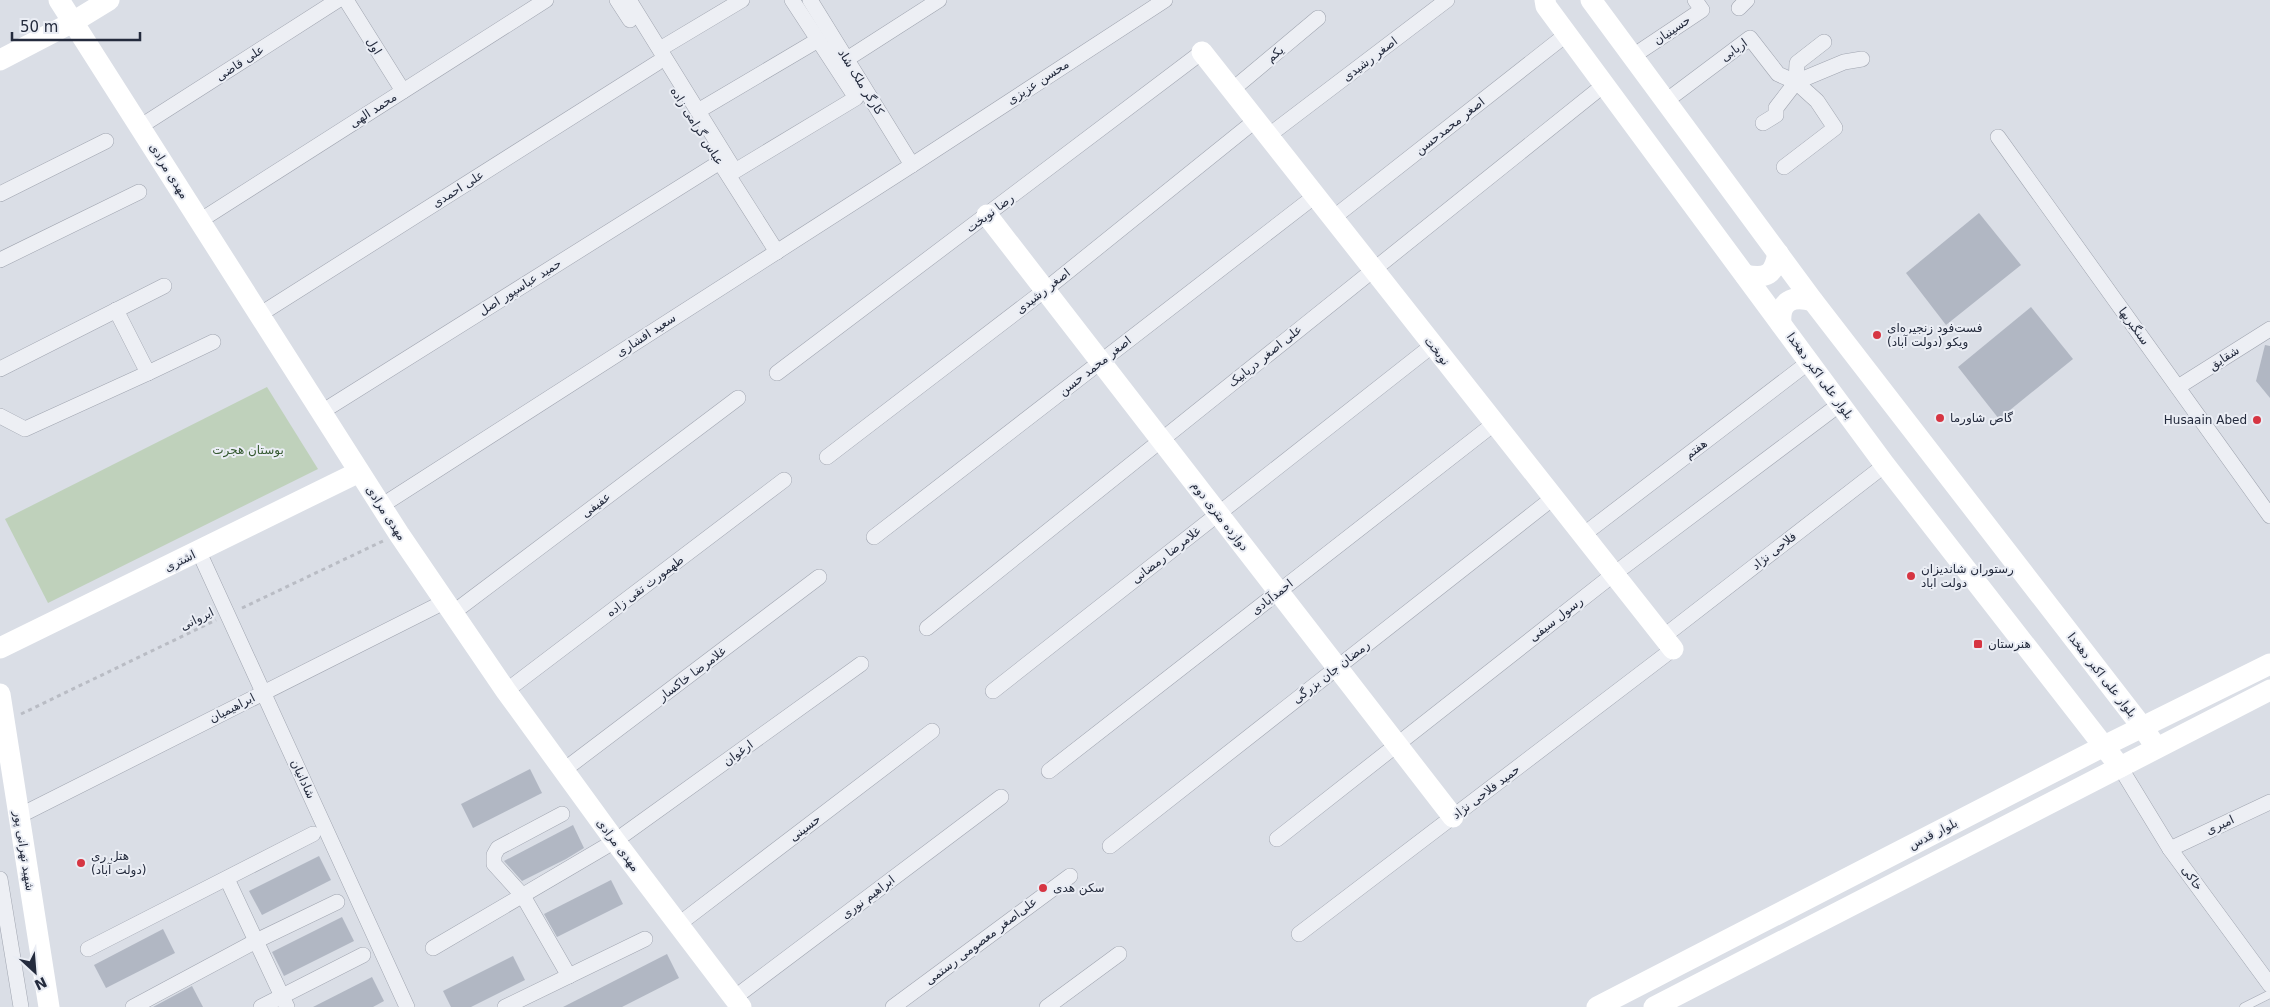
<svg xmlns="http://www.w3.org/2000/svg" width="2270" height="1007" viewBox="0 0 2270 1007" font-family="'DejaVu Sans',Vazirmatn,sans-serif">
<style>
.green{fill:#bfd1bb}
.building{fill:#b1b7c3}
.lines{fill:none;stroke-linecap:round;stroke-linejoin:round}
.lane-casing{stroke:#a0a5b0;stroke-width:9}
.street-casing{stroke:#a0a5b0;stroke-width:16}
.path{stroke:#b9bcc4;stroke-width:3;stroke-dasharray:4 4;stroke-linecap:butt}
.lane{stroke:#edeff4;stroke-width:8}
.street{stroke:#edeff4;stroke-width:15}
.secondary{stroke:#fff;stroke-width:21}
.poi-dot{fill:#d63542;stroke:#eaedf4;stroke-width:2}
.labels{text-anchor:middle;stroke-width:4;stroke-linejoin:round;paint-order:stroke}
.street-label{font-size:12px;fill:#242b3d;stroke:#eaedf4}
.poi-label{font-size:12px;fill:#242b3d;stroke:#eaedf4;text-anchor:start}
.park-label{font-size:12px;fill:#355930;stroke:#eaedf4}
</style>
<rect width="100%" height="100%" fill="#dadee6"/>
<!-- green -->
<polygon class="green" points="267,387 318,469 48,603 5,519"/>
<!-- building -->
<g class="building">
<polygon points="1979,213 2021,265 1946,325 1906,273"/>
<polygon points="2031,307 2073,359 1999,419 1958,367"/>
<polygon points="2265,345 2270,346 2270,398 2256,381"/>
<polygon points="530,769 542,793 473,828 461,804"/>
<polygon points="573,825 584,848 566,859 522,881 504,861"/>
<polygon points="319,856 331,880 262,915 249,891"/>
<polygon points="611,880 623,904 557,937 544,914"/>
<polygon points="342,917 354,941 284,976 272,952"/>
<polygon points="163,929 175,953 106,988 94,965"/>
<polygon points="667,954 679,978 622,1007 563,1007"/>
<polygon points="513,956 525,980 471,1007 451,1007 443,991"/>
<polygon points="372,977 384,1001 373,1007 313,1007"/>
<polygon points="192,986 203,1007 153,1007"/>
</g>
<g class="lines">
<!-- lane casing -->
<g class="lane-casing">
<polyline id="lane" points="2244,1007 2270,994"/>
</g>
<!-- street casing -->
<g class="street-casing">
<g id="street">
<polyline points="346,0 403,91"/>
<polyline points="617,0 630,20"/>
<polyline points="629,0 735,171 856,98 792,0"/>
<polyline points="810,0 912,165"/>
<polyline points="1739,8 1747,0"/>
<polyline points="660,49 742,0"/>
<polyline points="1633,56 1702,10 1695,0"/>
<polyline points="847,59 939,0"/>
<polyline points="1796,82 1797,63 1824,42"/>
<polyline points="1232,90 1318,18"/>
<polyline points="1666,101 1750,38 1778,74 1796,82 1817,101 1835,128 1784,167"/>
<polyline points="698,111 818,40"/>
<polyline points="1763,123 1776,115 1776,108 1796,82 1844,62 1862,59"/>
<polyline points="141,126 338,0"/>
<polyline points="1268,136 1447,0"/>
<polyline points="1998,137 2270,516"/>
<polyline points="721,164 777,252"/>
<polyline points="0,194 106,141"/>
<polyline points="1333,218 1567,34"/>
<polyline points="201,220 546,0"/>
<polyline points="0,260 139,192"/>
<polyline points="116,310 148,373 213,342"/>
<polyline points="259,315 657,63"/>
<polyline points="0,369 164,286"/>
<polyline points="777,373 1202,52"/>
<polyline points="2178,387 2270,329"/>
<polyline points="320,413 720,162"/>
<polyline points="0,416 25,429 148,373"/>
<polyline points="827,457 1045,290 1256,120"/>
<polyline points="381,506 912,165 1165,0"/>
<polyline points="1583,535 1809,362"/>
<polyline points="874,537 1315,196"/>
<polyline points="199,552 407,1007"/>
<polyline points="454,612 738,398"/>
<polyline points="927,628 1604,85"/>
<polyline points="1663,637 1885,465"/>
<polyline points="506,691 784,480"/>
<polyline points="993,691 1433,345"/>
<polyline points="2120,767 2170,849 2270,985"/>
<polyline points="564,770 819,577"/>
<polyline points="1049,771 1495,423"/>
<polyline points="562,814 498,848 494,855 494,864 523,896 569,976"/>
<polyline points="19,816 446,601"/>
<polyline points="1277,839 1614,574 1840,404"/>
<polyline points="1110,846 1553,498"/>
<polyline points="2170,849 2270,802"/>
<polyline points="0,879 21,1007"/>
<polyline points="227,879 287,1007"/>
<polyline points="679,924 932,731"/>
<polyline points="1299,934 1673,649"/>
<polyline points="433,948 615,841 861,664"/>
<polyline points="88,949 313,834"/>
<polyline points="734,998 1001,797"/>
<polyline points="133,1007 256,941 337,902"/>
<polyline points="261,1007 363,955"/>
<polyline points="505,1007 645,939"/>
<polyline points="893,1007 1070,876"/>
<polyline points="1047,1007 1119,954"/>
</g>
</g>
<!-- path -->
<g class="path">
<polyline points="242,608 383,541"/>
<polyline points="21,714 216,620"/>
</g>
<!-- lane -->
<use href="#lane" class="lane"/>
<!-- street -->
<use href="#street" class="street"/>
<!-- secondary -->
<g class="secondary">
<polyline points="59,0 399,534 506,691 615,841 741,1007"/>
<polyline points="1545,0 1546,6 1885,465 2120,767"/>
<polyline points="1591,0 1813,301 2143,728 2156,747"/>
<polyline points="1202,52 1673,649"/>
<polyline points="0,60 73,22 109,0"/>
<polyline points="987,215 1453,817"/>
<path d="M 1745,275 C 1767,279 1774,275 1778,253"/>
<path d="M 1781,324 C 1779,301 1792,295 1813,301"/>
<polyline points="0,648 359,472"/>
<polyline points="0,694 49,1007"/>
<polyline points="1597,1007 2104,746 2270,664"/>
<polyline points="1654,1007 2270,690"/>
</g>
</g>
<!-- markers -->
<g class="poi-dot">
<circle cx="1877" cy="335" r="5"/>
<circle cx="1940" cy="418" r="5"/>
<circle cx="2257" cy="420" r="5"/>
<circle cx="1911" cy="576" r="5"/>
<rect x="1973" y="639" width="10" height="10" rx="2.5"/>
<circle cx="81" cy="863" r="5"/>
<circle cx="1043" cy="888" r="5"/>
</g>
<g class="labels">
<!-- street labels -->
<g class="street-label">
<text transform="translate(1672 30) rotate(-34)" y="4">حسینیان</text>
<text transform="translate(374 46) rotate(58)" y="4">اول</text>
<text transform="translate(1734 50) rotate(-36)" y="4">اربابی</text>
<text transform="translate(1275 54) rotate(-40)" y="4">یکم</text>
<text transform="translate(1370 59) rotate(-37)" y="4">اصغر رشیدی</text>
<text transform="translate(240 63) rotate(-33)" y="4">علی قاضی</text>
<text transform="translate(861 82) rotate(58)" y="4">کارگر ملک شاد</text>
<text transform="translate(1038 82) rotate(-33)" y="4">محسن عزیزی</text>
<text transform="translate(373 110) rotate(-33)" y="4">محمد الهی</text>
<text transform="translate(697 126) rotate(58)" y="4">عباس گرامی زاده</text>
<text transform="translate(1450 126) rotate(-38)" y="4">اصغر محمدحسن</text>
<text transform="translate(169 171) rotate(58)" y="4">مهدی مرادی</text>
<text transform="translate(458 189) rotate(-32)" y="4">علی احمدی</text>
<text transform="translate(990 213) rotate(-37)" y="4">رضا نوبخت</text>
<text transform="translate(520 287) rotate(-32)" y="4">حمید عباسپور اصل</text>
<text transform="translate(1043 291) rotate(-38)" y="4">اصغر رشیدی</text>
<text transform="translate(2134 326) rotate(54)" y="4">سنگبریها</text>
<text transform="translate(646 335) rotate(-33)" y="4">سعید افشاری</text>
<text transform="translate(1437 351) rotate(52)" y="4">نوبخت</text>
<text transform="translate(1265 356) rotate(-39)" y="4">علی اصغر دریابیک</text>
<text transform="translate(2224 358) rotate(-33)" y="4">شقایق</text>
<text transform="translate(1095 366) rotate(-38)" y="4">اصغر محمد حسن</text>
<text transform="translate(1820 376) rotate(54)" y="4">بلوار علی اکبر دهخدا</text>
<text transform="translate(1696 449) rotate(-37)" y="4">هفتم</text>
<text transform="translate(596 505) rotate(-37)" y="4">عفیفی</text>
<text transform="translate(386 513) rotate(57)" y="4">مهدی مرادی</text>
<text transform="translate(1220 516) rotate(52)" y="4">دوازده متری دوم</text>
<text transform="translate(1774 551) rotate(-38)" y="4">فلاحی نژاد</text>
<text transform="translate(1166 555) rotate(-38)" y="4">غلامرضا رمضانی</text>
<text transform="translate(180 561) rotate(-26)" y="4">اشتری</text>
<text transform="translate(645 586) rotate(-37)" y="4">طهمورث تقی زاده</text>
<text transform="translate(1272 597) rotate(-38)" y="4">احمدآبادی</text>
<text transform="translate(197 619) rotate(-26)" y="4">ایروانی</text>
<text transform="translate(1556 619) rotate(-38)" y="4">رسول سیفی</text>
<text transform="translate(1331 672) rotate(-38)" y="4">رمضان جان بزرگی</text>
<text transform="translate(692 674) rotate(-37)" y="4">غلامرضا خاکسار</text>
<text transform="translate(2102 675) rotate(52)" y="4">بلوار علی اکبر دهخدا</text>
<text transform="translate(232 708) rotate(-27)" y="4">ابراهیمیان</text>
<text transform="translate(738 753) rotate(-36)" y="4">ارغوان</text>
<text transform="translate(303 779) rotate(65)" y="4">شادانیان</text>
<text transform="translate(1486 792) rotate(-37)" y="4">حمید فلاحی نژاد</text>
<text transform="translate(2220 825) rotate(-25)" y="4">امیری</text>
<text transform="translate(805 828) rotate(-37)" y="4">حسینی</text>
<text transform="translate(1933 834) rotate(-27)" y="4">بلوار قدس</text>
<text transform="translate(618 845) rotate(53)" y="4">مهدی مرادی</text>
<text transform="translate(24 851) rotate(81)" y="4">شهید تهرانی پور</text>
<text transform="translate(2192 878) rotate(54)" y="4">خاکی</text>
<text transform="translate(868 897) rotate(-37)" y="4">ابراهیم نوری</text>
<text transform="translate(981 941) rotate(-37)" y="4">علی‌اصغر معصومی رستمی</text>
</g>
<!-- poi labels -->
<g class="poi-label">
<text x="1887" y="332">فست‌فود زنجیره‌ای<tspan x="1887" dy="14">ویکو (دولت آباد)</tspan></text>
<text x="1950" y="422">گاص شاورما</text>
<text x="2247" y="424" text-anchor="end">Husaain Abed</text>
<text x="1921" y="573">رستوران شاندیزان<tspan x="1921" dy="14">دولت اباد</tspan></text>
<text x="1988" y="648">هنرستان</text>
<text x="91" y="860">هتل ری<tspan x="91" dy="14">(دولت آباد)</tspan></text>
<text x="1053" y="892">سكن هدى</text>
</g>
<!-- park labels -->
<g class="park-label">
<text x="248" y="454">بوستان هجرت</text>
</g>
</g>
<!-- north arrow -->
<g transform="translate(35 972) rotate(154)" stroke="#eaedf4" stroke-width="4" paint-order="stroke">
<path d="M0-4L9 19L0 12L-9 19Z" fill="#242b3d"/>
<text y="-8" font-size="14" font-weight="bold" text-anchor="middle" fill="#242b3d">N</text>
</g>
<!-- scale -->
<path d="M12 32v8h128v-8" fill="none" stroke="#242b3d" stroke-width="2.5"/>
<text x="20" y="32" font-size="15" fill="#242b3d" stroke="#eaedf4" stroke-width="4" paint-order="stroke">50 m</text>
</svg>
